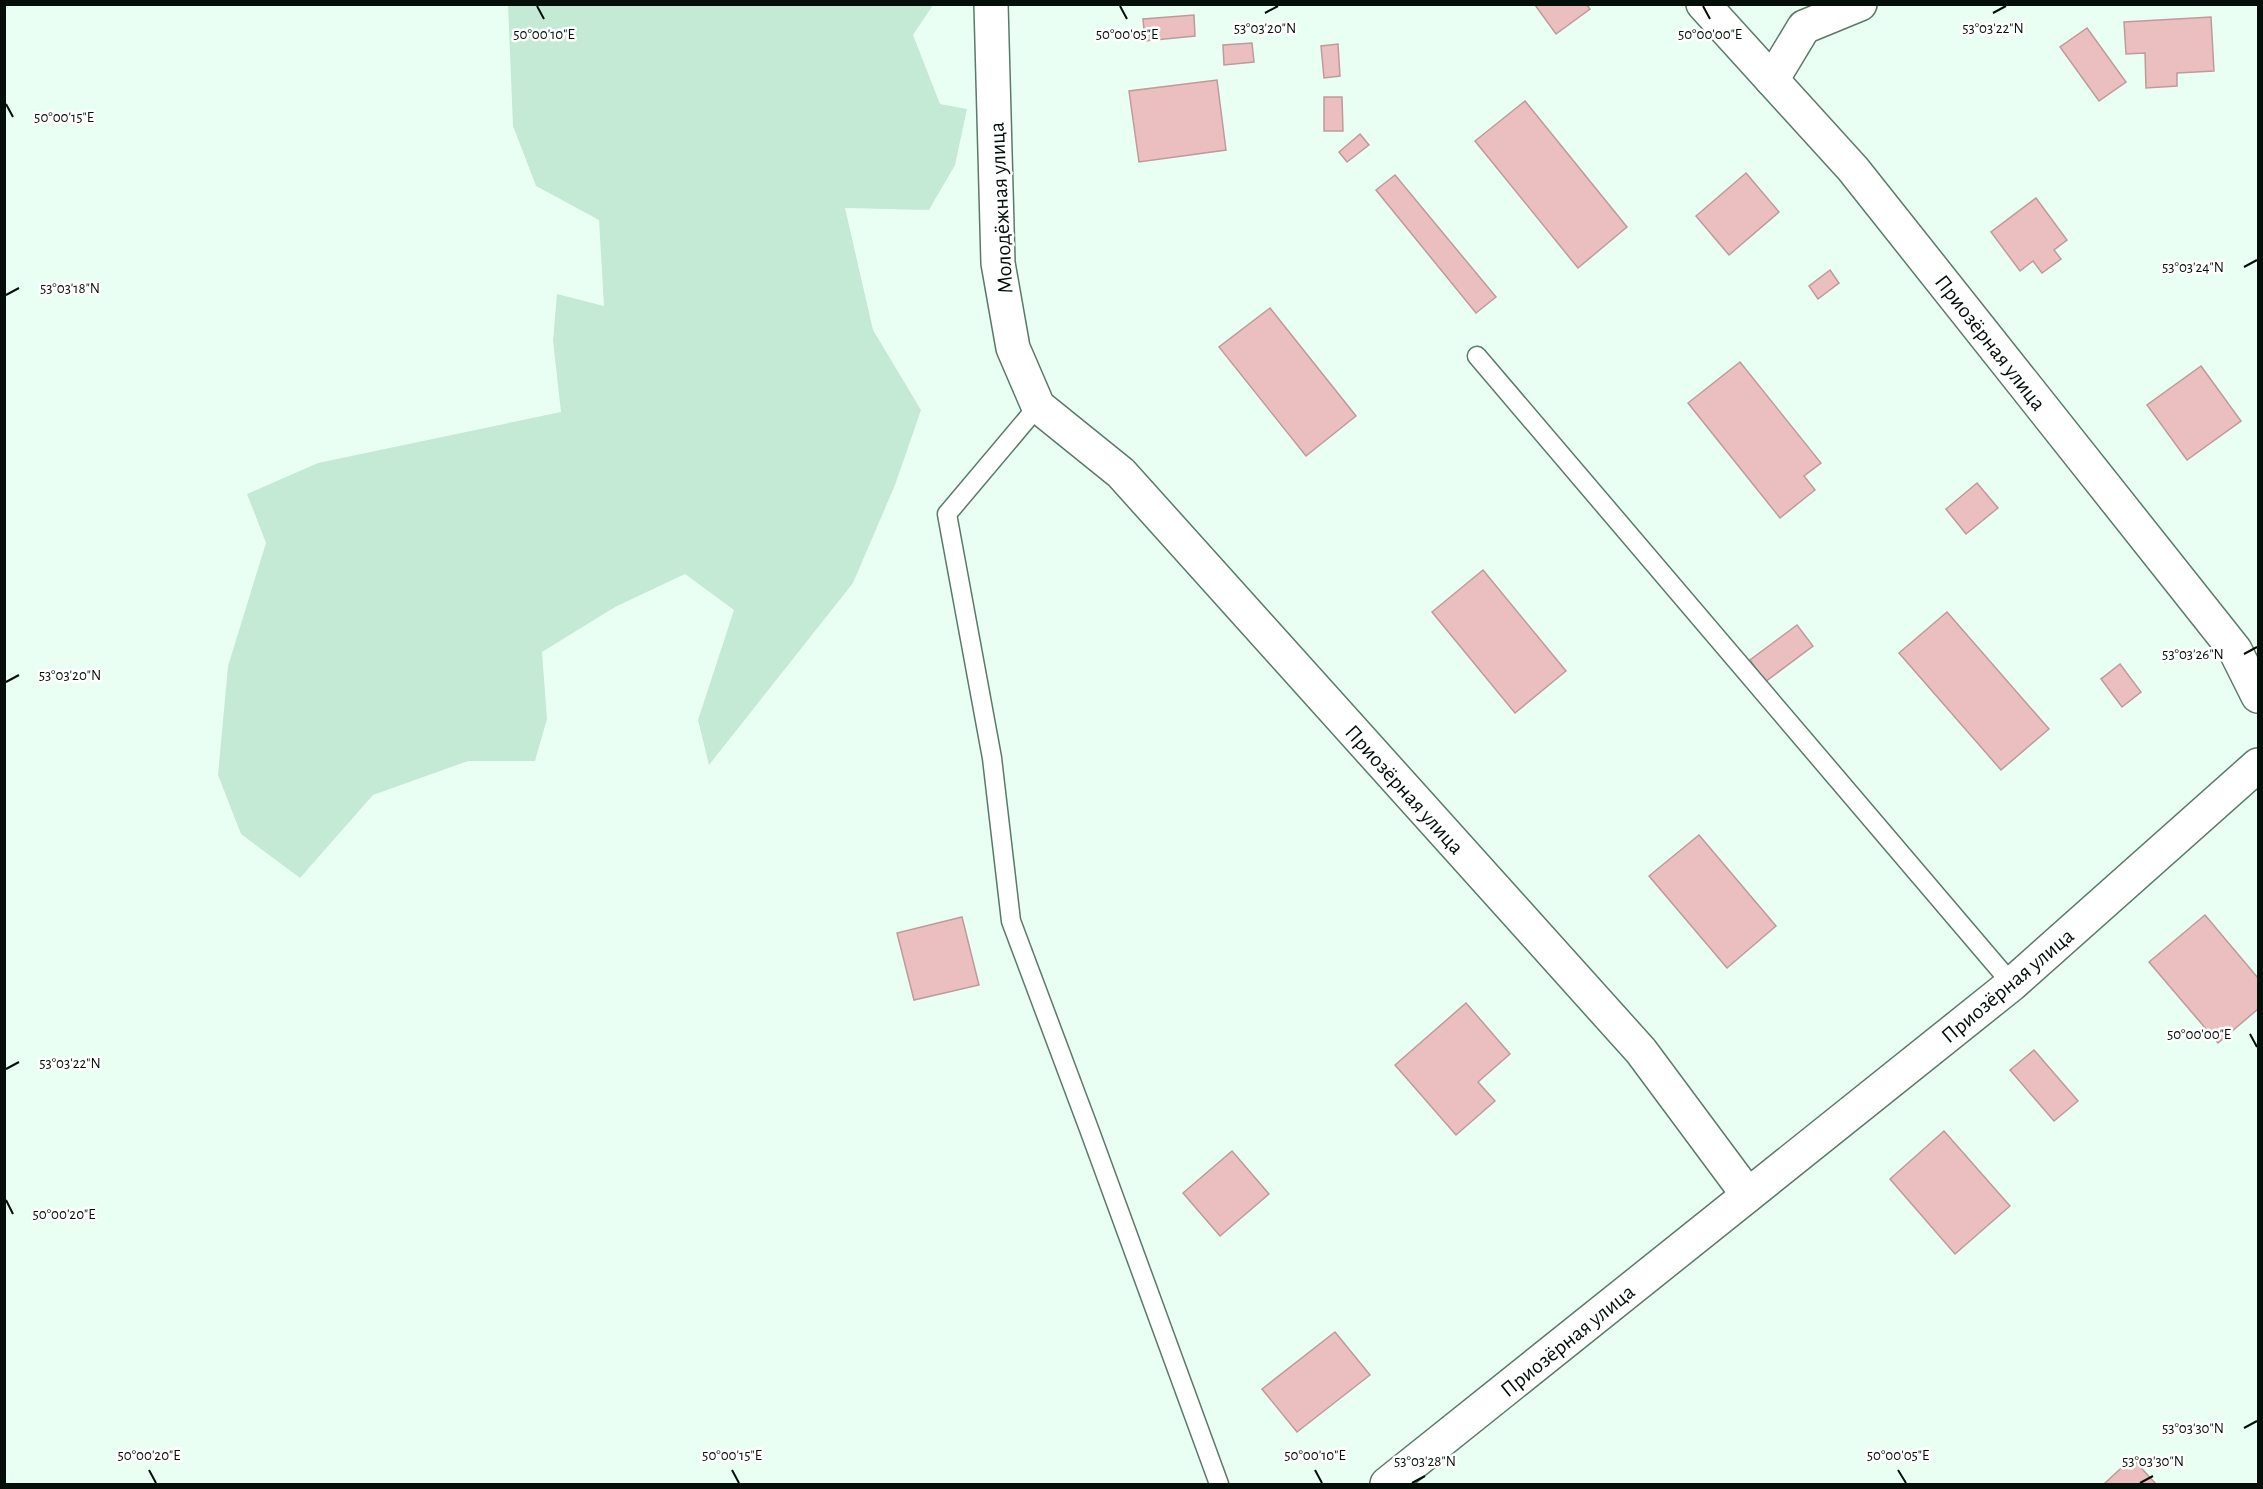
<svg xmlns="http://www.w3.org/2000/svg" width="2263" height="1489" viewBox="0 0 2263 1489" font-family="'Alegreya Sans',sans-serif">
<style>
.green{fill:#c4ead5}
.building{fill:#ebbfc0;stroke:#bf9a9b;stroke-width:1.5}
.lines{fill:none;stroke-linecap:round;stroke-linejoin:round}
.lane-casing{stroke:#5a7a69;stroke-width:21}
.street-casing{stroke:#5a7a69;stroke-width:36}
.lane{stroke:#fff;stroke-width:18}
.street{stroke:#fff;stroke-width:33}
.ticks{fill:none;stroke:#040f09;stroke-width:2}
.labels{text-anchor:middle;stroke-width:5;stroke-linejoin:round;paint-order:stroke}
.street-label{font-size:22px;fill:#040f09;stroke:#fff}
.ticks-label{font-size:15px;text-anchor:middle;fill:#040f09;stroke:#fff;stroke-width:5;stroke-linejoin:round;paint-order:stroke}
</style>
<rect width="100%" height="100%" fill="#eafff3"/>
<!-- green -->
<polygon class="green" points="508,5 933,5 913,35 940,104 967,109 955,165 929,210 845,208 873,330 921,410 895,485 853,583 709,765 698,720 734,610 685,574 615,607 542,652 547,719 535,761 468,761 373,795 300,878 241,834 218,775 228,666 266,543 247,494 318,463 561,412 553,341 557,294 604,306 599,220 536,186 513,126"/>
<!-- building -->
<g class="building">
<polygon points="1586,4 1590,9 1556,34 1535,5"/>
<polygon points="1194,15 1195,36 1145,41 1143,19"/>
<polygon points="2211,17 2214,71 2177,73 2177,86 2146,88 2145,53 2126,54 2124,22"/>
<polygon points="2087,28 2126,82 2099,101 2060,47"/>
<polygon points="1252,43 1254,62 1224,65 1223,45"/>
<polygon points="1338,44 1340,76 1324,78 1321,46"/>
<polygon points="1217,80 1226,150 1139,162 1129,91"/>
<polygon points="1324,97 1342,97 1343,131 1324,131"/>
<polygon points="1525,101 1627,227 1578,268 1475,141"/>
<polygon points="1360,134 1369,145 1347,162 1339,152"/>
<polygon points="1746,173 1779,212 1729,255 1696,216"/>
<polygon points="1395,175 1496,297 1476,313 1376,190"/>
<polygon points="2036,198 2067,240 2054,250 2061,259 2042,273 2033,261 2020,271 1991,232"/>
<polygon points="1830,270 1839,283 1818,299 1809,286"/>
<polygon points="1270,308 1356,416 1306,456 1219,347"/>
<polygon points="1740,362 1821,463 1804,476 1815,490 1780,518 1688,403"/>
<polygon points="2201,366 2241,421 2187,460 2147,405"/>
<polygon points="1977,483 1998,508 1966,534 1946,509"/>
<polygon points="1483,570 1566,671 1515,713 1432,612"/>
<polygon points="1947,612 2049,729 2001,770 1899,653"/>
<polygon points="1797,625 1813,646 1765,682 1750,660"/>
<polygon points="2120,664 2141,692 2122,707 2101,679"/>
<polygon points="1699,835 1776,926 1727,968 1649,876"/>
<polygon points="2205,915 2258,978 2258,1009 2218,1043 2149,962"/>
<polygon points="962,917 979,985 914,1000 897,933"/>
<polygon points="1466,1003 1510,1054 1478,1082 1495,1101 1456,1135 1395,1065"/>
<polygon points="2034,1050 2078,1101 2054,1121 2010,1070"/>
<polygon points="1944,1131 2010,1206 1955,1254 1890,1179"/>
<polygon points="1232,1151 1269,1194 1220,1236 1183,1193"/>
<polygon points="1335,1332 1370,1375 1297,1432 1262,1389"/>
<polygon points="2132,1458 2156,1484 2106,1484 2105,1483"/>
</g>
<g class="lines">
<!-- lane casing -->
<g class="lane-casing">
<g id="lane">
<polyline points="1477,356 2012,984"/>
<polyline points="1038,406 947,514 992,758 1011,921 1089,1129 1219,1484"/>
</g>
</g>
<!-- street casing -->
<g class="street-casing">
<g id="street">
<polyline points="991,4 998,263 1013,348 1038,406 1121,473 1641,1051 1748,1195"/>
<polyline points="1703,4 1853,169 2235,650 2258,696"/>
<polyline points="1772,80 1804,27 1860,4"/>
<polyline points="1387,1484 2012,984 2258,765"/>
</g>
</g>
<!-- lane -->
<use href="#lane" class="lane"/>
<!-- street -->
<use href="#street" class="street"/>
</g>
<!-- ticks -->
<path class="ticks" d="M 537,6 L 544,19M 1120,6 L 1127,19M 1703,6 L 1710,19M 1265,13 L 1278,6M 1993,13 L 2006,6M 6,104 L 13,117M 2244,267 L 2257,260M 6,295 L 19,288M 2244,654 L 2257,647M 6,682 L 19,675M 2250,1034 L 2257,1047M 6,1069 L 19,1062M 6,1200 L 13,1214M 2244,1428 L 2257,1421M 149,1470 L 156,1483M 732,1470 L 739,1483M 1315,1470 L 1322,1483M 1898,1470 L 1906,1483M 1412,1483 L 1425,1476M 2140,1483 L 2153,1476"/>
<g class="labels">
<!-- street labels -->
<g class="street-label">
<text transform="translate(1000 208) rotate(-93)" y="8">Молодёжная улица</text>
<text transform="translate(1991 342) rotate(52)" y="8">Приозёрная улица</text>
<text transform="translate(1405 789) rotate(48)" y="8">Приозёрная улица</text>
<text transform="translate(2007 985) rotate(-40)" y="8">Приозёрная улица</text>
<text transform="translate(1567 1340) rotate(-39)" y="8">Приозёрная улица</text>
</g>
</g>
<g class="ticks-label">
<text x="1265" y="33">53°03'20"N</text>
<text x="1993" y="33">53°03'22"N</text>
<text x="544" y="39">50°00'10"E</text>
<text x="1127" y="39">50°00'05"E</text>
<text x="1710" y="39">50°00'00"E</text>
<text x="64" y="122">50°00'15"E</text>
<text x="2193" y="272">53°03'24"N</text>
<text x="70" y="293">53°03'18"N</text>
<text x="2193" y="659">53°03'26"N</text>
<text x="70" y="680">53°03'20"N</text>
<text x="2199" y="1039">50°00'00"E</text>
<text x="70" y="1068">53°03'22"N</text>
<text x="64" y="1219">50°00'20"E</text>
<text x="2193" y="1433">53°03'30"N</text>
<text x="149" y="1460">50°00'20"E</text>
<text x="732" y="1460">50°00'15"E</text>
<text x="1315" y="1460">50°00'10"E</text>
<text x="1898" y="1460">50°00'05"E</text>
<text x="1425" y="1466">53°03'28"N</text>
<text x="2153" y="1466">53°03'30"N</text>
</g>
<!-- border -->
<rect width="2263" height="1489" fill="none" stroke="#040f09" stroke-width="12"/>
</svg>
